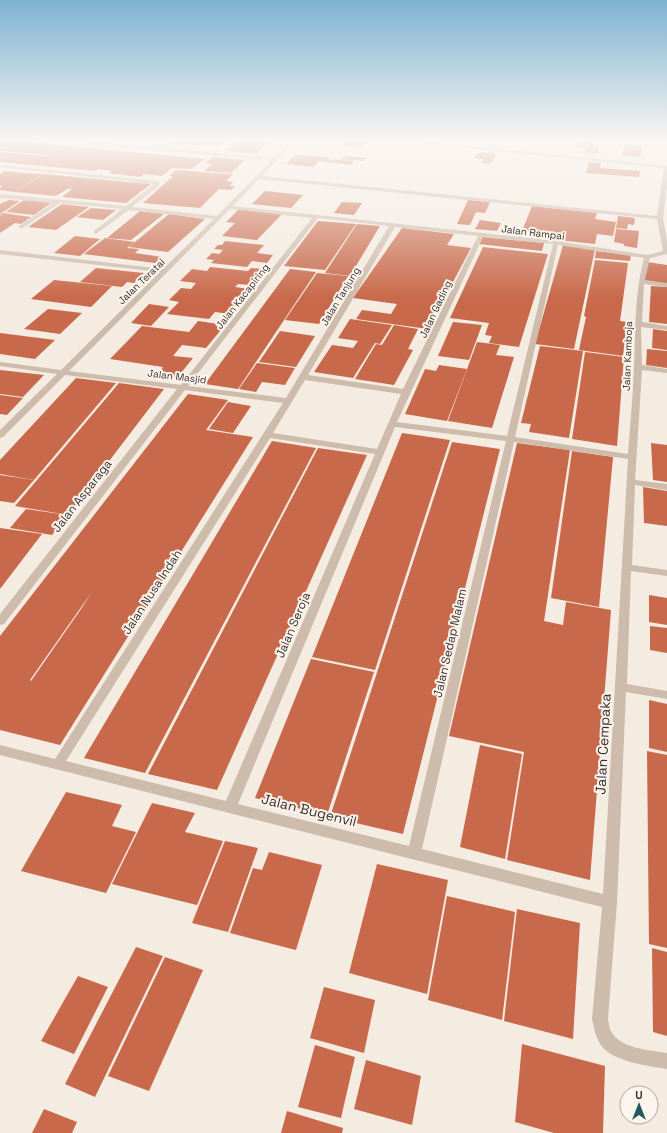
<svg xmlns="http://www.w3.org/2000/svg" width="667" height="1133" viewBox="0 0 667 1133" font-family="'Space Grotesk',sans-serif">
<style>
.building{fill:#c8694b;fill-rule:evenodd}
.lines{fill:none;stroke-linecap:round;stroke-linejoin:round}
.minor{fill:#cdbbac;fill-rule:evenodd}
.labels{text-anchor:middle;stroke-width:4;stroke-linejoin:round;paint-order:stroke}
.far-street-label{font-size:10px;fill:#3b302b;stroke:#fbf5ee}
.street-label{font-size:12px;fill:#3b302b;stroke:#fbf5ee}
.near-street-label{font-size:14px;fill:#3b302b;stroke:#fbf5ee}
</style>
<rect width="100%" height="100%" fill="#f4ebe1"/>
<!-- building -->
<g class="building">
<polygon points="0,140 7,140 205,159 191,169 172,168 162,176 144,174 140,177 108,173 112,171 98,169 95,171 0,162 0,152 46,156 48,155 0,151"/>
<polygon points="177,140 226,140 219,146 172,144"/>
<polygon points="238,140 270,140 256,154 226,151"/>
<polygon points="347,140 368,140 361,148 342,146"/>
<polygon points="579,141 594,143 593,146 599,146 597,154 585,153 586,148 577,147"/>
<polygon points="624,144 642,146 640,157 622,156"/>
<polygon points="484,152 496,154 491,164 481,163 483,159 474,158 478,153"/>
<polygon points="295,155 330,157 328,159 354,161 351,165 319,161 314,167 286,164"/>
<polygon points="345,156 366,158 363,161 342,159"/>
<polygon points="213,157 245,160 231,173 204,171 212,164 205,163"/>
<polygon points="589,162 601,163 600,168 640,171 639,177 586,173"/>
<polygon points="176,170 213,173 207,179 214,173 233,174 226,181 233,182 229,186 235,186 231,190 219,189 200,208 143,203 173,176 169,176"/>
<polygon points="5,171 24,173 43,174 15,192 0,190 0,188 3,186 0,186 0,174"/>
<polygon points="44,174 127,182 151,184 126,203 62,197 72,189 69,189 74,185 56,196 15,192"/>
<polygon points="265,191 303,195 291,208 252,204"/>
<polygon points="9,200 20,201 0,214 0,204"/>
<polygon points="24,200 51,203 34,215 6,212"/>
<polygon points="468,200 490,202 485,213 476,212 470,225 457,224"/>
<polygon points="342,202 362,203 354,215 334,213"/>
<polygon points="62,204 89,207 56,230 28,227"/>
<polygon points="532,206 597,213 595,219 616,222 613,236 597,234 595,244 549,239 550,234 522,231"/>
<polygon points="91,208 116,210 103,220 77,217"/>
<polygon points="239,209 282,214 257,240 222,236 235,223 226,222"/>
<polygon points="140,211 164,214 131,240 107,238"/>
<polygon points="3,213 31,217 21,224 15,223 0,233 0,215"/>
<polygon points="169,214 205,219 168,252 129,247"/>
<polygon points="618,216 635,218 634,225 628,224 627,229 616,228"/>
<polygon points="480,220 501,223 497,231 475,229"/>
<polygon points="318,221 356,224 325,270 284,266"/>
<polygon points="357,224 380,226 350,276 325,273"/>
<polygon points="402,228 454,234 447,245 471,248 428,329 356,319 362,310 391,314 397,304 353,298"/>
<polygon points="616,229 639,231 637,248 624,246 624,244 614,242"/>
<polygon points="75,236 100,239 80,256 54,253"/>
<polygon points="482,237 544,243 542,251 479,244"/>
<polygon points="105,238 135,242 127,248 139,249 135,253 162,257 155,263 84,254"/>
<polygon points="225,241 264,245 257,253 273,255 267,263 252,261 247,267 211,263 214,260 206,259 212,253 219,254 223,250 214,249 218,245 222,245"/>
<polygon points="563,245 595,249 574,349 535,344"/>
<polygon points="483,247 548,254 519,347 489,343 492,336 485,335 489,323 450,318"/>
<polygon points="596,251 631,255 630,261 595,258"/>
<polygon points="595,260 628,263 620,321 627,322 623,356 579,350 586,317 584,316"/>
<polygon points="647,262 667,265 667,284 644,281"/>
<polygon points="210,267 248,271 251,268 263,269 250,285 238,284 235,287 249,289 230,314 215,312 209,319 167,314 179,302 169,300 181,288 191,289 196,283 180,281 192,269 207,271"/>
<polygon points="96,268 144,273 134,283 127,282 122,287 80,282"/>
<polygon points="290,269 316,272 238,389 205,384"/>
<polygon points="317,273 348,276 319,324 285,320"/>
<polygon points="54,280 112,286 91,307 31,299"/>
<polygon points="651,286 667,287 667,324 649,322"/>
<polygon points="149,304 169,307 151,326 131,323"/>
<polygon points="48,309 82,313 60,334 24,329"/>
<polygon points="350,319 392,325 380,344 375,343 353,378 314,372 332,345 353,348 358,341 338,338"/>
<polygon points="198,321 225,325 206,348 182,345 173,356 193,358 177,378 157,375 163,367 110,359 142,326 189,332"/>
<polygon points="453,322 482,325 469,360 438,356"/>
<polygon points="394,325 418,329 408,349 413,350 394,385 355,379 376,344 382,345"/>
<polygon points="653,329 667,331 667,350 652,348"/>
<polygon points="280,331 315,336 296,367 259,362"/>
<polygon points="0,333 55,340 35,359 0,354"/>
<polygon points="477,342 500,345 496,355 514,357 492,428 448,421"/>
<polygon points="540,346 583,351 569,438 529,432 531,424 521,423"/>
<polygon points="647,349 667,351 667,368 646,365"/>
<polygon points="585,352 624,357 617,446 572,439"/>
<polygon points="257,363 295,368 285,385 262,382 256,392 239,389"/>
<polygon points="439,365 467,369 447,421 405,414 425,369 436,371"/>
<polygon points="0,370 44,375 23,397 0,394"/>
<polygon points="76,378 116,383 34,480 0,474 0,460"/>
<polygon points="119,383 164,389 68,515 15,506"/>
<path d="M 188,394 L 228,400 L 206,430 L 253,437 L 60,745 L 0,730 L 0,636 ZM 91,593 L 81,609 L 31,681 L 30,680 Z"/>
<polygon points="0,395 23,398 7,415 0,414"/>
<polygon points="228,402 251,406 233,433 209,429"/>
<polygon points="402,433 450,440 375,670 312,657"/>
<polygon points="272,441 316,448 145,773 84,758"/>
<polygon points="452,442 500,449 403,834 330,817"/>
<polygon points="517,443 570,450 544,621 563,625 566,602 611,610 590,880 507,860 524,752 449,736"/>
<polygon points="651,443 667,445 667,482 653,480"/>
<polygon points="318,448 367,455 217,790 148,774"/>
<polygon points="572,451 613,457 599,607 551,598"/>
<polygon points="0,475 34,480 14,503 0,501"/>
<polygon points="643,487 667,491 667,526 644,523"/>
<polygon points="26,509 67,515 52,535 10,528"/>
<polygon points="0,528 42,534 0,589"/>
<polygon points="649,595 667,598 667,625 649,622"/>
<polygon points="650,626 667,628 667,653 650,650"/>
<polygon points="311,659 374,672 327,815 255,798"/>
<polygon points="649,700 667,704 667,752 649,748"/>
<polygon points="480,745 522,754 505,859 460,847"/>
<polygon points="647,751 667,755 667,948 649,944"/>
<polygon points="66,792 122,805 112,826 136,832 106,893 21,871"/>
<polygon points="152,803 195,813 185,832 223,841 197,905 112,884"/>
<polygon points="225,841 258,848 228,932 192,923"/>
<polygon points="269,852 322,865 296,950 230,933 253,868 262,870"/>
<polygon points="377,864 448,880 427,994 349,973"/>
<polygon points="447,896 515,912 502,1020 428,1000"/>
<polygon points="517,909 580,923 573,1039 504,1021"/>
<polygon points="136,947 163,956 95,1097 65,1084"/>
<polygon points="652,948 667,952 667,1036 653,1032"/>
<polygon points="165,957 203,970 149,1091 108,1076"/>
<polygon points="78,976 108,987 74,1054 41,1041"/>
<polygon points="324,987 375,1000 364,1053 310,1038"/>
<polygon points="522,1044 605,1066 603,1133 554,1133 515,1122"/>
<polygon points="315,1045 355,1057 341,1118 298,1107"/>
<polygon points="366,1060 421,1076 412,1125 354,1109"/>
<polygon points="44,1109 77,1122 72,1133 32,1133"/>
<polygon points="287,1111 343,1128 342,1133 281,1133"/>
</g>
<g class="lines">
<!-- minor -->
<path class="minor" d="M 49,140 L 72,140 L 273,158 L 291,140 L 296,140 L 262,176 L 657,216 L 664,168 L 388,140 L 409,140 L 667,166 L 667,186 L 663,218 L 667,241 L 667,254 L 650,258 L 645,280 L 667,283 L 667,287 L 644,284 L 642,322 L 667,326 L 667,330 L 641,327 L 642,365 L 667,369 L 667,373 L 642,370 L 635,480 L 667,484 L 667,490 L 635,485 L 632,565 L 667,570 L 667,576 L 631,571 L 627,684 L 667,691 L 667,699 L 626,692 L 617,902 L 608,1019 C 609,1023 609,1028 611,1031 C 620,1049 650,1050 667,1053 L 667,1069 C 648,1066 617,1062 603,1048 C 596,1040 594,1028 592,1019 L 602,907 L 0,755 L 0,745 L 55,759 L 283,403 L 185,390 L 4,624 L 0,625 L 0,614 L 177,389 L 65,375 L 3,437 L 0,438 L 0,430 L 57,374 L 0,366 L 0,362 L 61,370 L 160,272 L 0,254 L 0,250 L 163,269 L 214,219 L 129,210 L 96,234 L 94,233 L 94,231 L 122,209 L 60,203 L 23,228 L 19,228 L 19,226 L 53,203 L 0,198 L 0,194 L 126,206 L 154,184 L 0,167 L 0,165 L 157,181 L 160,183 L 159,186 L 132,207 L 217,216 L 271,161 ZM 259,179 L 657,219 L 663,251 L 647,255 L 556,241 L 233,206 ZM 230,209 L 312,218 L 181,385 L 69,371 ZM 318,218 L 389,226 L 286,398 L 188,386 ZM 395,227 L 478,236 L 403,389 L 308,375 ZM 483,237 L 553,244 L 507,436 L 397,422 ZM 558,245 L 644,258 C 634,297 636,329 634,368 C 633,397 630,425 628,454 L 515,437 ZM 305,380 L 401,394 L 377,449 L 273,433 ZM 395,427 L 506,441 L 409,846 L 238,804 ZM 270,438 L 375,454 L 226,801 L 66,761 ZM 514,442 L 628,459 L 603,894 L 422,849 Z"/>
</g>
<!-- sky -->
<linearGradient id="sky" x2="0" y2="1"><stop stop-color="#7eb2d2"/><stop offset="0.47" stop-color="#faf6f2"/><stop offset="1" stop-color="#faf6f2" stop-opacity="0"/></linearGradient>
<rect width="667" height="299" fill="url(#sky)"/>
<g class="labels">
<!-- far-street labels -->
<g class="far-street-label">
<text transform="translate(533 232) rotate(7)" y="4">Jalan Rampai</text>
<text transform="translate(141 281) rotate(-44)" y="4">Jalan Teratai</text>
<text transform="translate(242 296) rotate(-52)" y="4">Jalan Kacapiring</text>
<text transform="translate(340 296) rotate(-59)" y="4">Jalan Tanjung</text>
<text transform="translate(435 309) rotate(-65)" y="4">Jalan Gading</text>
<text transform="translate(627 356) rotate(-88)" y="4">Jalan Kamboja</text>
<text transform="translate(177 376) rotate(7)" y="4">Jalan Masjid</text>
</g>
<!-- street labels -->
<g class="street-label">
<text transform="translate(82 496) rotate(-52)" y="4">Jalan Asparaga</text>
<text transform="translate(152 592) rotate(-57)" y="4">Jalan Nusa Indah</text>
<text transform="translate(293 625) rotate(-67)" y="4">Jalan Seroja</text>
<text transform="translate(450 643) rotate(-77)" y="4">Jalan Sedap Malam</text>
</g>
<!-- near-street labels -->
<g class="near-street-label">
<text transform="translate(603 744) rotate(-87)" y="5">Jalan Cempaka</text>
<text transform="translate(309 810) rotate(14)" y="5">Jalan Bugenvil</text>
</g>
</g>
<!-- north arrow -->
<g transform="translate(639 1105)"><circle r="19" fill="#fbf5ee" stroke="#aea6a0"/>
<path d="M0-3L7 15L0 10L-7 15Z" fill="#1f5a5e"/>
<text y="-6" font-size="11" font-weight="bold" text-anchor="middle" fill="#3b302b">U</text>
</g>
</svg>
